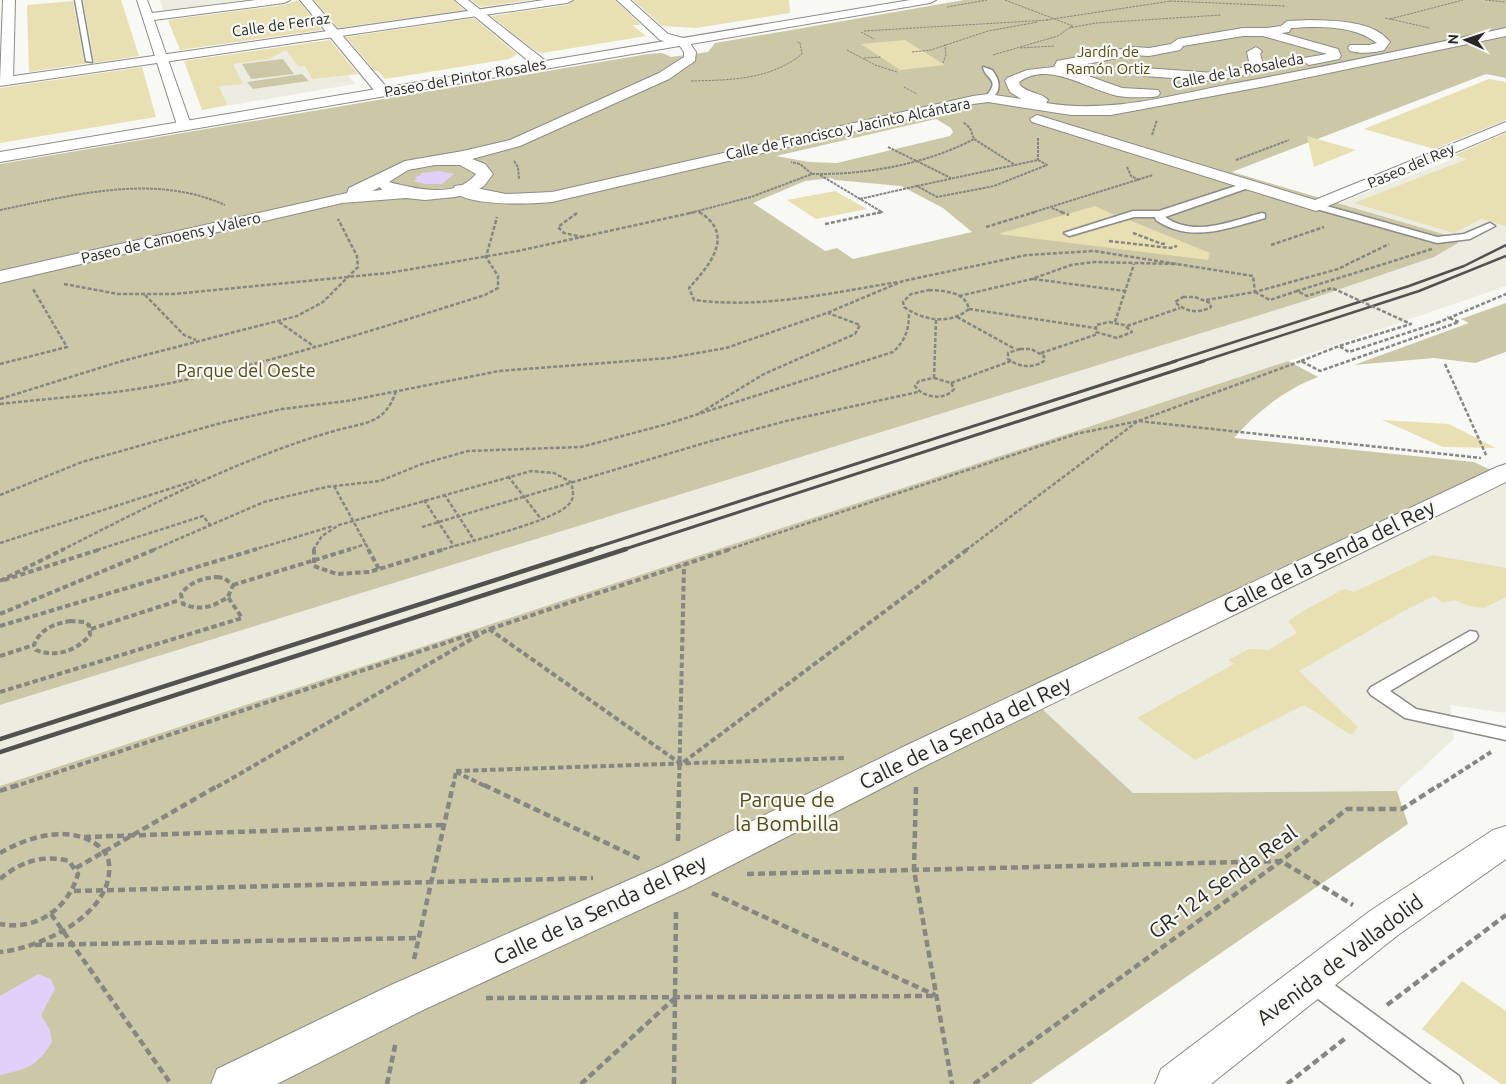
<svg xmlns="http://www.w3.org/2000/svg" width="1506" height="1084" viewBox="0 0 1506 1084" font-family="Ubuntu,sans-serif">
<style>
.built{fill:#edece1}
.green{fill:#ccc7a6;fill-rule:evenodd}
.water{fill:#e3d0fa}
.building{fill:#e8e0b2}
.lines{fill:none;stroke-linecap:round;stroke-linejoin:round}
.lane-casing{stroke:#8b8b88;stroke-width:3}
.street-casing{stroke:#8b8b88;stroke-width:2}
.secondary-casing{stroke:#8b8b88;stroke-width:2}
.primary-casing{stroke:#8b8b88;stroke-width:2}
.path-far4{stroke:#868683;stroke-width:1;stroke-dasharray:2.5 1;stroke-linecap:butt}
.path-far3{stroke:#868683;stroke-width:2;stroke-dasharray:3 1;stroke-linecap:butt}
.path-far2{stroke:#868683;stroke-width:2.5;stroke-dasharray:4 2;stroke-linecap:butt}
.path-far1{stroke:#868683;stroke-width:4;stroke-dasharray:5.5 3;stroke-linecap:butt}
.path{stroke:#868683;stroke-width:4.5;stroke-dasharray:7 4;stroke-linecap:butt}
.lane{fill:#fff;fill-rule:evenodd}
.street{fill:#fff;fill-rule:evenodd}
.secondary{fill:#fff;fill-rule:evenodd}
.primary{fill:#fff;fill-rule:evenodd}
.rail-far2{stroke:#51514f;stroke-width:2.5}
.rail-far1{stroke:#51514f;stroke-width:3}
.rail{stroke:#51514f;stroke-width:4.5}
.path-bridge{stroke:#868683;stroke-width:2.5;stroke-dasharray:4 2;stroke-linecap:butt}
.labels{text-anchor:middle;stroke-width:4.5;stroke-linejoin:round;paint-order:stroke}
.far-street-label{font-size:15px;fill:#272725;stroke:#f8f8f5}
.far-park-label{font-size:15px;fill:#544b16;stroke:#f8f8f5}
.park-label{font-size:18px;fill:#544b16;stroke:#f8f8f5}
.near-street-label{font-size:21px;fill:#272725;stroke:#f8f8f5}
.near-park-label{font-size:21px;fill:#544b16;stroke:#f8f8f5}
</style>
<rect width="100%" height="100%" fill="#f8f8f5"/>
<!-- built -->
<g class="built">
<polygon points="160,0 263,0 164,12"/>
<polygon points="316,42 322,42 355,84 202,110 184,61"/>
<polygon points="1506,139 1506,286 1288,361 0,786 0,705 1305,301 1434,257 1458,243 1457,238 1339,203"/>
<polygon points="1506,480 1506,713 1450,705 1454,739 1397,791 1133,793 1040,707"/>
</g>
<!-- green -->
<g class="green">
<path d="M 964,0 L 1506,0 L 1506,78 L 1486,74 L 1232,172 L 1457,238 L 1458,243 L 1434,257 L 1305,301 L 0,705 L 0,164 L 648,54 L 662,53 L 671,57 L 708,52 L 715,43 ZM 936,119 L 951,128 L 953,132 L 950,136 L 837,163 L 809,162 L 776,156 ZM 831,178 L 835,180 L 901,186 L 943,208 L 972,232 L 853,259 L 837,248 L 825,251 L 753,203 L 805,181 Z"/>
<polygon points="283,59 294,74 251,79 242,64"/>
<polygon points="302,74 309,81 253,89 247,82"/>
<polygon points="1506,303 1506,352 1475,363 1434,358 1354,365 1469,323 1461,319"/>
<path d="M 1288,361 L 1318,377 C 1286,389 1256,412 1234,438 L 1474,462 L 1506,477 L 1040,707 L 1133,793 L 1397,791 L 1408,824 L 1031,1084 L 0,1084 L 0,786 Z"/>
</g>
<!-- water -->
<g class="water">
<polygon points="440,171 454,174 442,184 426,184 413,181 417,179 415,177 421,175 421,173"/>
<path d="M 38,974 L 51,979 L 55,989 L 41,1015 L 50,1030 L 52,1042 C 37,1066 28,1069 0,1075 L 0,996 Z"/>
</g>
<!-- building -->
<g class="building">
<polygon points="83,0 121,0 139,56 94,63"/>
<polygon points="298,0 322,30 180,50 168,20 284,5"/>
<polygon points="314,0 453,0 464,10 338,28"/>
<polygon points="471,0 531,0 480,7"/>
<polygon points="575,0 615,0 641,25 632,25 646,36 542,53 536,51 491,16 567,5"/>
<polygon points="633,0 789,0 790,13 696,28 662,26"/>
<polygon points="73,1 84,61 89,63 29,72 27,5"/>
<polygon points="474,18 517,54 509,59 385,79 378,71 375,71 346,37"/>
<polygon points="330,40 358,74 312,79 305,66 298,66 286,50 269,59 233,64 243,84 219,86 227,105 202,110 184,61"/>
<polygon points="905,40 945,65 900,70 861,44"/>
<polygon points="142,67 156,117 0,143 0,88"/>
<polygon points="1489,79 1506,82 1506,120 1434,149 1364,129"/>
<polygon points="1506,133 1506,226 1481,219 1454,233 1354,203 1467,159 1454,155"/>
<polygon points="1307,136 1356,150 1314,167"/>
<polygon points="835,191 867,209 816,219 787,200"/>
<polygon points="1095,206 1115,215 1063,231 1063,235 1070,238 1129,220 1210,253 1208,260 998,234"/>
<polygon points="1382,420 1449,424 1496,448 1443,447"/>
<polygon points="1432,555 1506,568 1506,597 1484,608 1469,606 1454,600 1443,603 1434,596 1400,613 1299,671 1358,727 1351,735 1304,705 1195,760 1137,718 1234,664 1228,660 1249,649 1268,650 1297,633 1288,621 1303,611 1344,589 1354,592"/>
<polygon points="1462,981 1506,1011 1506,1084 1501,1084 1422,1029"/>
</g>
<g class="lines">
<!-- lane casing -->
<g class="lane-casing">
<g id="lane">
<polygon points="75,0 81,0 92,62 86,61"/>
<path d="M 983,67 L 992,70 C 1001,81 1002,94 988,100 L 984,98 C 1003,79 985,80 983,67 Z"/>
<path d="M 1248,182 L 1251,183 L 1251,187 L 1165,217 C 1195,238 1230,221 1262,213 L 1265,214 L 1265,218 C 1229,228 1190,244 1156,220 L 1155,217 L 1134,217 L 1069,236 L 1064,233 L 1133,211 L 1159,211 Z"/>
<polygon points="1316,203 1437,237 1464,234 1490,223 1495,226 1470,239 1437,243 1313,208 1311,206"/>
<polygon points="1470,631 1476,632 1478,636 1476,640 1390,691 1416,709 1506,728 1506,740 1405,718 1371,695 1368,691 1371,687"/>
<polygon points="1310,970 1318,973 1459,1076 1463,1084 1432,1084 1302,987 1299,980 1302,973"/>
</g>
</g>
<!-- street casing -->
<g class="street-casing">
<g id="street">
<polygon points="3,0 15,0 13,81 6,85 0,82"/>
<polygon points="137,0 147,0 152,13 257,0 290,0 284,3 154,20 191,125 184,129 177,125"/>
<polygon points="300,0 312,0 388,89 390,92 388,95 378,95"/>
<polygon points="455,0 468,0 547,62 548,65 547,68 537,68"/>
<path d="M 1310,20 C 1335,21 1373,20 1390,42 L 1384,50 C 1373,53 1361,54 1350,51 L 1348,48 L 1350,45 L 1369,45 L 1377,43 C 1354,25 1319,26 1291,28 L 1289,32 L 1281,33 L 1338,49 L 1341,56 L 1339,59 L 1309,65 L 1303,61 L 1304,58 L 1327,54 L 1263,36 L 1243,36 L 1183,46 L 1180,50 L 1149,56 L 1133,55 L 1066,68 L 1122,88 L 1158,90 L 1160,93 L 1158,96 L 1153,97 C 1142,97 1129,98 1118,96 C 1088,90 1049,60 1019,82 L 1020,85 C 1028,94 1041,92 1048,100 L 1046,103 C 1109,113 1164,97 1226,85 C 1320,68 1413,48 1506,28 L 1506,36 L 1266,86 L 1111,115 L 1071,115 L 988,102 L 973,104 L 552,202 C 532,204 465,207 453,190 L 455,186 L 461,185 L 506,194 L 552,192 L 973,96 L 988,94 L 1021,99 L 1010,92 L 1005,81 L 1007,78 L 1027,70 L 1054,67 L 1057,61 L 1062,60 L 1133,47 L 1149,48 L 1171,44 L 1178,39 L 1243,28 L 1267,28 L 1281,26 L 1287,21 Z"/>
<polygon points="1256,47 1262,51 1260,54 1264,68 1262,71 1215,81 1144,76 1137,72 1144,68 1215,73 1250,66 1247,52"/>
<polygon points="1037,115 1315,200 1506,122 1506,131 1316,211 1032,122 1030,119"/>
<polygon points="1506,464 1506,482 929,764 689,887 421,1011 277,1084 211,1084 217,1069 391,985 663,865 905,746 1497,467"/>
</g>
</g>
<!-- secondary casing -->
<g class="secondary-casing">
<g id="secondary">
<polygon points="544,0 573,0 567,3 0,86 0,78"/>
<polygon points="910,0 936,0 930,3 0,162 0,152"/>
</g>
</g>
<!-- primary casing -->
<g class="primary-casing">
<g id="primary">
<path d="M 617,0 L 630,0 L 668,34 L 687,39 L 696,52 L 695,61 L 669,79 L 520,146 L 472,159 L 485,164 L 493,174 L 484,186 L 474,192 L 455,197 L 425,200 L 406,198 L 342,203 L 0,283 L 0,271 L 347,193 L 349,188 L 405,161 L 463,151 L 510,140 L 659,73 L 684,57 L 684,52 L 679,45 L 660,40 ZM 435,165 L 460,165 L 476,174 C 456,199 416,189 389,182 L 408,170 ZM 380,187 L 382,190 L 372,191 Z"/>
<polygon points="1506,826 1506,859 1398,935 1211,1084 1155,1084 1161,1069 1370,911 1493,830"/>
</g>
</g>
<!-- path-far4 -->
<g class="path-far4">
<polyline points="1005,0 1073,26 1069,28"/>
<polyline points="1485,0 1506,2"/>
<polyline points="1170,1 1285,6"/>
<polyline points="947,7 987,0"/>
<polyline points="1385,18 1430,28"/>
<polyline points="1390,19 1463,0"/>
<polyline points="1046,20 1171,1"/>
<polyline points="864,31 1048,20"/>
<polyline points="861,32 874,39"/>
<polyline points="1020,48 1054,46"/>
<polyline points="847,50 875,65 897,72"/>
<polyline points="912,52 931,50 988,31 1038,22"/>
<polyline points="993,55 1058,36 1069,28 1096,23 1221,15"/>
<polyline points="864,58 881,57"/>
<polyline points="943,63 946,55 945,44"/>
<path d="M 691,81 C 730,80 770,80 802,54 L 800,43 L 797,42"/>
<polyline points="904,87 917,94"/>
</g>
<!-- path-far3 -->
<g class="path-far3">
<polyline points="1152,135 1157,120"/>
<polyline points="1038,138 1038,160"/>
<polyline points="974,139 1015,165"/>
<polyline points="888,147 951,178"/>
<polygon points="1038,160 1047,165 994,186 937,197 917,186"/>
<polyline points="1236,160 1289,140"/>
<polyline points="514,161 518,167 519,179"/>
<polyline points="1127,167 1131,176 1139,180"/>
<path d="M 812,174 C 865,175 927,164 974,139 L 970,128 L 963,122"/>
<polyline points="820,175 882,212 877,213"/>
<polyline points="860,199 917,186"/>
<polyline points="1052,208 1064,213"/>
<path d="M 0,210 C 74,195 154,173 225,205"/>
<polyline points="698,211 701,213"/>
<polyline points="690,213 751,197 812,174 800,164 791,162"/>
<polyline points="1031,213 1153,175"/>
</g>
<!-- path-far2 -->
<g class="path-far2">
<path d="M 699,212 C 736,234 710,265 689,288 L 694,300 C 763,309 830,293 898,282"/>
<polyline points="1061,212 1069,215"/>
<polyline points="577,213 558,227 564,233 582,237"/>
<polyline points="825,224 882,212"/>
<polyline points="986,227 1035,212"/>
<polyline points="1133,233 1162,244 1167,243"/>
<polyline points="1109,241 1170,248 1177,246"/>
<polyline points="1271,245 1324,227"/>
<polyline points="1033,279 1125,291"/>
<polyline points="64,284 118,294 174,294 388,273 518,251 695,212"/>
<path d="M 929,290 C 944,291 965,291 969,309 C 950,325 924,321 904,307 L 903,302 L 911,294 Z"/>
<polyline points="1255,292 1270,300 1297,291"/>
<polyline points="145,295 184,335 196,340"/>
<polyline points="959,296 1032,279 1071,265 1094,262 1177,264"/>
<path d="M 1183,297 L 1195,297 L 1210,303 L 1211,307 C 1199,314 1185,312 1175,302 Z"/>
<polyline points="1206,300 1255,292 1338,269 1389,244"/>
<polyline points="969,309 1095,328"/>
<polyline points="957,317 1015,349"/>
<polyline points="279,322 315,347"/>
<polygon points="1109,322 1124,325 1132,332 1117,338 1096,332 1096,325"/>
<polyline points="1115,322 1134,264"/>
<polyline points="1437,323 1506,294"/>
<polyline points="1127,326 1180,308"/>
<path d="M 1020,349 L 1031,349 L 1044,356 L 1044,361 C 1032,369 1019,367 1008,359 L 1008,353 Z"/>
<polyline points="1041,353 1098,334"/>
<polyline points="1301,361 1339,346"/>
<polyline points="0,364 67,347 33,289"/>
<polyline points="1445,364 1487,457"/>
<path d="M 934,378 L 951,383 L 954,389 C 945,401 923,398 915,386 L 919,381 Z"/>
<polyline points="934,378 936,319"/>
<polyline points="951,383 1011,361"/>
<polyline points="0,399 122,361 297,316 323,302 358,267 357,256 338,219"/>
<path d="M 0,404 C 52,398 104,395 155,386 C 267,365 376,329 485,295 L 498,288 L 498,276 L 486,257 L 497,217"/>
<polyline points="700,413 764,374 855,334 860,325 828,313"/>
<polyline points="508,476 541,519"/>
<polyline points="334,486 369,550"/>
<polyline points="444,494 474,540"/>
<polyline points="0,495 82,462 221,423 282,409 347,401 499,371 669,358 726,348 827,313 903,281 1027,255 1094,251 1253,276 1255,292"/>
<polyline points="424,500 454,546"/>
<polyline points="422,527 708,442 786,421 918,392"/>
<polyline points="0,543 197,480"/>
<path d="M 62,550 C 151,505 238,459 334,431 C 365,422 385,425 396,391"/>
<polyline points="97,550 203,516 211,526"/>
<path d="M 153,550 L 264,502 L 326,487 L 380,481 L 422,464 L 468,451 L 581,447 L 667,424 L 893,352 C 906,340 909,329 909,312"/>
<polyline points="253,550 333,526"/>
<path d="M 313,550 L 322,536 L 339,525 L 531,471 L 554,473 L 571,482 C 573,490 575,498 569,504 C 556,521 466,542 441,550"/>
<polyline points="347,550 366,544"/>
<polyline points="727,550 1076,434 1138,421 1301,361 1320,371 1459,322 1447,317"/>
<polyline points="966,550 1138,421 1481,458"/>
</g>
<!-- path-far1 -->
<g class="path-far1">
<polyline points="314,549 314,566 337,574 369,572 445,549"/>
<polyline points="368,549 379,569"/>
<path d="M 217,577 L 224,578 L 233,585 L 228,597 C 213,607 200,611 183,604 L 181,594 C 190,582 202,578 217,577 Z"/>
<polyline points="4,580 101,549"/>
<polyline points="0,581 64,549"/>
<polyline points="233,585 351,549"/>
<polyline points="0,614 156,549"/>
<path d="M 70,621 L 84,622 L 89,625 L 90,635 C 76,651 56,658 36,650 L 34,645 C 40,629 54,624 70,621 Z"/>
<polyline points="0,626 257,549"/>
<polyline points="91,629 180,600"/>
<polyline points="490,629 731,549"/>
<polyline points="0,656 34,645"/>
<polyline points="0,692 242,618 228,597"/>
<polyline points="456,771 845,758"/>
<polyline points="456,772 487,787"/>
<polyline points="13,787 481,631"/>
<polyline points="217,787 489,629 681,764 968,549"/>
<polyline points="453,787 456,771"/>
<polyline points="679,787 684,565"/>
<polyline points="1437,787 1491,752"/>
</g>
<!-- path -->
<g class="path">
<polyline points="484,785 640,859"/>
<polyline points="916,787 914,870 952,1084"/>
<polyline points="0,791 17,785"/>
<polyline points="84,837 444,825"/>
<polyline points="678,841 679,785"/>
<path d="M 0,853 C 26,838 62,826 91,841 C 100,846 108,853 109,864 C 114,914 41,948 0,952"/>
<polyline points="76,868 219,785"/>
<polyline points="747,874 1281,861 1353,905"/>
<path d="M 0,879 C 20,862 43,854 69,861 L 78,874 C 68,909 36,931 0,924"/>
<polyline points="74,891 593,878"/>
<polyline points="712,893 935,995"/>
<polyline points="51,914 171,1084"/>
<polyline points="35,945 419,938"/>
<polyline points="414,959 453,785"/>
<polyline points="486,998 937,996"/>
<polyline points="1387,1005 1506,915"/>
<polyline points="387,1084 396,1041"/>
<polyline points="581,1084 676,997"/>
<polyline points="674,1084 676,910"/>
<polyline points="974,1084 1281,861 1347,809 1402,809 1439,785"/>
<polyline points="1287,1084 1347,1037"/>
</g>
<!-- lane -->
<use href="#lane" class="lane"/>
<!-- street -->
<use href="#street" class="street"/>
<!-- secondary -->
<use href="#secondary" class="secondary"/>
<!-- primary -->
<use href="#primary" class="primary"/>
<!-- rail-far2 -->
<g class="rail-far2">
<polyline points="1172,362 1409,286 1464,266 1506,245"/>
<polyline points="1200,362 1419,291 1506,256"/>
</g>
<!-- rail-far1 -->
<g class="rail-far1">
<polyline points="588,550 1176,361"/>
<polyline points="622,550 1204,361"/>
</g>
<!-- rail -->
<g class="rail">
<polyline points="0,739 592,549"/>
<polyline points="0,752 626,549"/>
</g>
<!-- path-bridge -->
<polyline class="path-bridge" points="1432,249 1297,291 1307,296 1332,288 1411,324 1339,346 1349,352 1437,323"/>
</g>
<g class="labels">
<!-- far-street labels -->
<g class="far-street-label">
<text transform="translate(281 25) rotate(-8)" y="5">Calle de Ferraz</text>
<text transform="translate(1238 71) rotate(-11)" y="5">Calle de la Rosaleda</text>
<text transform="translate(465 78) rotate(-10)" y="5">Paseo del Pintor Rosales</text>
<text transform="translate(848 129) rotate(-12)" y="5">Calle de Francisco y Jacinto Alcántara</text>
<text transform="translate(1411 166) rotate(-23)" y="5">Paseo del Rey</text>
<text transform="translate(171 238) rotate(-13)" y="5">Paseo de Camoens y Valero</text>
</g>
<!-- far-park labels -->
<g class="far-park-label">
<text x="1108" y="57">Jardín de<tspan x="1108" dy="17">Ramón Ortiz</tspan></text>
</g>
<!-- park labels -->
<g class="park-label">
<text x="246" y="377">Parque del Oeste</text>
</g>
<!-- near-street labels -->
<g class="near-street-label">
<text transform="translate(1329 557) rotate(-26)" y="7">Calle de la Senda del Rey</text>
<text transform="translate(965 733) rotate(-26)" y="7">Calle de la Senda del Rey</text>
<text transform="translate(1223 882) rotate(-36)" y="7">GR-124 Senda Real</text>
<text transform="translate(600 910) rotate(-25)" y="7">Calle de la Senda del Rey</text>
<text transform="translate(1340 960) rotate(-37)" y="7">Avenida de Valladolid</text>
</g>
<!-- near-park labels -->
<g class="near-park-label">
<text x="787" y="807">Parque de<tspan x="787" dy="24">la Bombilla</tspan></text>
</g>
</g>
<!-- north arrow -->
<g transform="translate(1466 40) rotate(273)" stroke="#f8f8f5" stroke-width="4" paint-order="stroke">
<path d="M0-4L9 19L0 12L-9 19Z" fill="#272725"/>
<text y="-8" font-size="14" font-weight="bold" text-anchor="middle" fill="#272725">N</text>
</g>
</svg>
